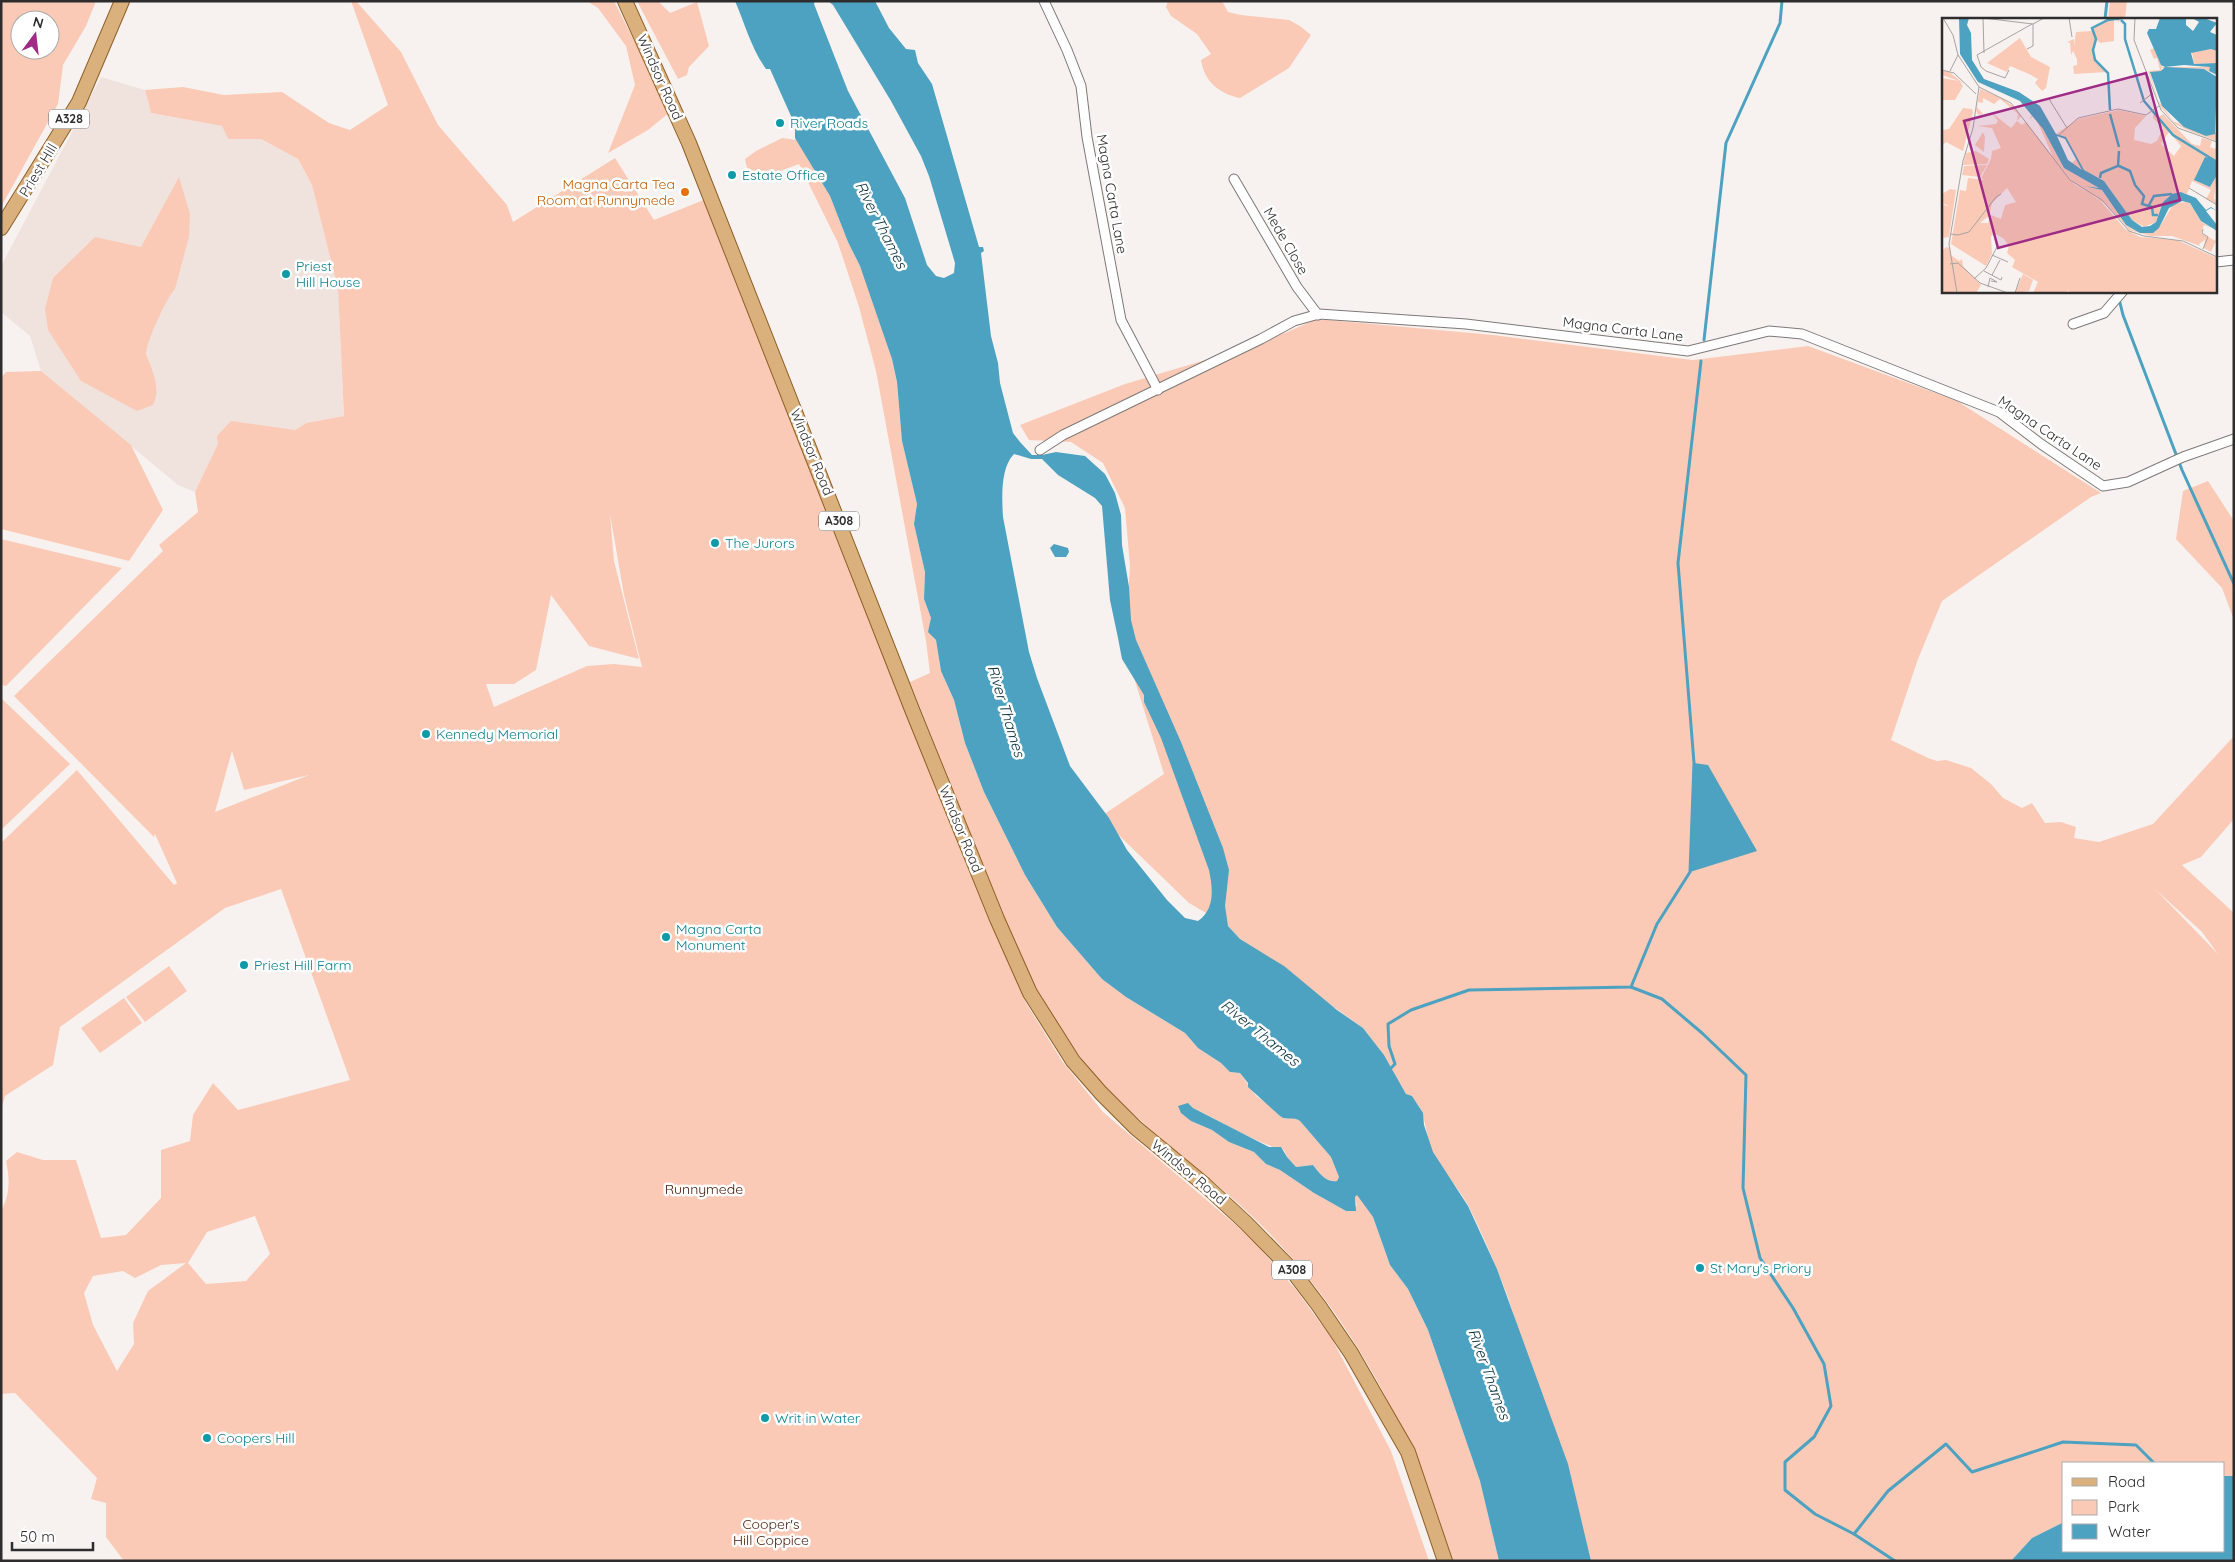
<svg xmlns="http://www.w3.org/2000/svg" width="2235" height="1562" viewBox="0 0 2235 1562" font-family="Quicksand,sans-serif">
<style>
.built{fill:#f0e3de}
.green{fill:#facab6;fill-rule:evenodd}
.water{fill:#4ca2c0;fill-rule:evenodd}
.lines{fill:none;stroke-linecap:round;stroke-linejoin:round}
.stream{stroke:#4ca2c0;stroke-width:3}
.street-casing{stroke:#7e7977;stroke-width:11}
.primary-casing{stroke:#8e5f27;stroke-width:16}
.street{stroke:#fff;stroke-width:9}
.primary{stroke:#dab07c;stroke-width:14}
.culture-dot{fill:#0f9aa8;stroke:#fff;stroke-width:2}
.food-dot{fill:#e8710a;stroke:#fff;stroke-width:2}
.labels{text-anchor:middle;stroke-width:5;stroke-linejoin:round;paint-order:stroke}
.shield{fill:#fff;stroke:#6d6b6b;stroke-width:1}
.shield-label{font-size:12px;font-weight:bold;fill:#2e2c2c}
.street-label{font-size:14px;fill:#2e2c2c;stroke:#fff}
.culture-label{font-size:14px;fill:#0d838f;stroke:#fff;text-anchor:start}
.food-label{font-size:14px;fill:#c56008;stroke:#fff;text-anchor:end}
.park-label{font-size:14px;fill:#461a05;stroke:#fff}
.water-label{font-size:15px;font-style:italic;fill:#0d3543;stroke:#fff}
.inset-river{fill:none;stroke:#4ca2c0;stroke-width:2.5}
.inset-road{fill:none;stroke:#a7a3a2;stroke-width:1}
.view{fill:#a02b86;fill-opacity:0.15;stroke:#a02b86;stroke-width:2.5}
.inset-edge{fill:none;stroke:#2e2c2c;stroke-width:2.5}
</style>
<rect width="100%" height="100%" fill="#f7f2f0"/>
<!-- built -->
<polygon class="built" points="101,77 145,90 151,113 222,126 228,139 261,139 298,159 312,185 338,289 344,416 306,423 295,430 264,427 219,444 195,492 178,485 41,371 30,336 1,312 1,266"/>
<!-- green -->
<g class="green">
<path d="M 1,1 L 96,1 L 86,26 L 63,65 L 58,104 L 1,207 ZM 20,20 L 50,20 L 50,50 L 20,50 Z"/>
<path d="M 351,1 L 356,1 L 401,52 L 438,125 L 507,205 L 513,222 L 615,158 L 654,220 L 706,199 L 970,867 L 1026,1003 L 1062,1061 L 1103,1112 L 1250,1237 L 1297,1291 L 1332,1339 L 1391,1451 L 1429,1561 L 124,1561 L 106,1537 L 106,1503 L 91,1499 L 97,1478 L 15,1393 L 1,1394 L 1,1211 C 10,1195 10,1179 6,1161 L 17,1152 L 43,1160 L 76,1160 L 101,1238 L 126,1235 L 161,1198 L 161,1150 L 190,1141 L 193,1115 L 213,1083 L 238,1110 L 350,1080 L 281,889 L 225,908 L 60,1027 L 53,1065 L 5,1096 L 1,1110 L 1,843 L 77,770 L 174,885 L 177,883 L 155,834 L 154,837 L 14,696 L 163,551 L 159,545 L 198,512 L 195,492 L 218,444 L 217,436 L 231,421 L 295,430 L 306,423 L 344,416 L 338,289 L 312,185 L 298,159 L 261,139 L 228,139 L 222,126 L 151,113 L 145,90 L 183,87 L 224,95 L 282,92 L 329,123 L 350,130 L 388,105 ZM 610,514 L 624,595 L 642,667 L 614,664 L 587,666 L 494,707 L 486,684 L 514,684 L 536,670 L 551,595 L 589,646 L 639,659 L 614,561 ZM 232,751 L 244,790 L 309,775 L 215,812 ZM 255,1216 L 270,1254 L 246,1281 L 206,1284 L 188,1263 L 207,1232 ZM 186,1263 L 148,1291 L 133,1323 L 134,1344 L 117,1371 L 93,1325 L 84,1293 L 93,1276 L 123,1271 L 135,1278 L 161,1265 Z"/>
<polygon points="587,1 614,1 670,112 648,130 608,153 635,85 626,46 598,8"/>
<polygon points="637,1 658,1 670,13 697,2 709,46 689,67 687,75 678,79"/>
<path d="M 1168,1 L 1222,1 L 1228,12 L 1241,15 L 1289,20 L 1300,26 L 1311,35 L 1289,68 L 1240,98 C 1220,94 1204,82 1201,60 L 1211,54 L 1197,34 L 1171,16 L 1166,7 Z"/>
<polygon points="2110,1 2127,1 2125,19 2108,19"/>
<path d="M 782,138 L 797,140 L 830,196 L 848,242 L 860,266 L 874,301 L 892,359 L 897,382 L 902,441 L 917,504 L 914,524 L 925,572 L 924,599 L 931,618 L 929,632 L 936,640 L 941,671 L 954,700 L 965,743 L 984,792 L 1025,875 L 1057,927 L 1102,979 L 1126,997 L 1185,1033 L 1198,1048 L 1221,1063 L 1230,1072 L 1240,1073 L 1256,1096 L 1268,1104 L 1280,1116 L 1286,1119 L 1293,1117 L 1300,1121 L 1331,1157 L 1339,1177 L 1337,1181 C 1326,1183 1319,1173 1313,1165 L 1296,1167 L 1287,1157 L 1284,1150 C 1255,1143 1221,1121 1193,1108 L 1188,1103 L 1191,1121 L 1212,1130 L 1229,1142 L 1254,1152 L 1266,1164 L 1280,1170 L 1314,1193 L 1346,1211 L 1357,1206 L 1355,1197 L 1357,1194 L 1373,1217 L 1390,1265 L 1408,1289 L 1428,1330 L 1480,1481 L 1499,1561 L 1453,1561 C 1444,1536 1437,1510 1427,1485 C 1389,1392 1339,1306 1269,1233 C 1218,1180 1156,1140 1106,1087 C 1070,1049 1043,1005 1020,958 L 910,682 L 930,673 L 926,641 L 876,371 L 859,307 L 838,243 L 799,164 L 756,180 C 748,175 747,168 745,159 L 756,151 Z"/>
<path d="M 179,177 L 190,214 L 189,237 L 175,289 C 167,297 147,340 146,353 C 146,356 149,361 150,364 C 155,378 160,390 153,405 L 137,411 L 81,381 L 48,330 L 45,309 L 53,278 L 95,237 L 141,247 Z"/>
<path d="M 1317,319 L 1493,335 L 1693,360 L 1808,346 L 1957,401 L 2101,493 L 2091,497 L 1942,601 L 1918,659 L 1891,740 L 1928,758 L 1937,761 L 1946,760 L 1971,768 L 1991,784 L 2003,798 L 2022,808 L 2032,803 L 2045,823 L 2061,822 L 2076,827 L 2074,838 L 2099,842 L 2153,824 L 2234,736 L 2234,819 L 2201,857 L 2182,865 L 2234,913 L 2234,1476 L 2224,1476 L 2224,1463 L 2064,1463 L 2064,1522 L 2032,1538 L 2011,1561 L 1591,1561 L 1508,1297 C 1496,1266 1483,1235 1468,1205 C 1458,1187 1440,1168 1432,1151 C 1424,1132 1427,1104 1406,1094 L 1384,1055 L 1363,1028 L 1240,939 L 1228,926 L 1189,903 L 1100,817 L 1164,774 L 1125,649 L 1130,566 L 1125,508 L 1103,463 L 1071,442 L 1029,440 L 1020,425 L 1125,384 L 1212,358 L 1261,339 L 1285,333 ZM 2155,889 L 2202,932 L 2218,954 Z"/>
<polygon points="41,371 131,445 163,510 129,561 1,529 1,378 6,372"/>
<polygon points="2208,481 2234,521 2234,620 2222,588 2176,539 2183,491"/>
<polygon points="1,539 122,568 6,686 1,685"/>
<polygon points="1,698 70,764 1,830"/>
<polygon points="169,966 187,991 145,1022 126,997"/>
<polygon points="124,998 142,1023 100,1053 81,1028"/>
</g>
<!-- water -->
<g class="water">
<path d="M 735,1 L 815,1 L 814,4 L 848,91 L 905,198 L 927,265 L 936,276 L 944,278 L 954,273 L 955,263 L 929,176 L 921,156 L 891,101 L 833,5 L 828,1 L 875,1 L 889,28 L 906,49 L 915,50 L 918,63 L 932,84 L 979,247 L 983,247 L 984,251 L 981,253 L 991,336 L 998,363 L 1000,383 L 1013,433 L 1020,442 L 1032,455 L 1042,455 L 1056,452 L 1085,456 L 1105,474 L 1115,493 L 1121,515 L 1122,545 L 1129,587 L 1131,620 L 1136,640 L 1181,742 L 1223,848 L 1229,870 L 1225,906 L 1228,926 L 1240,939 L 1284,966 L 1337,1010 L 1363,1028 L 1384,1055 L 1406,1094 L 1412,1096 L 1423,1113 L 1424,1125 L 1433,1152 L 1468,1206 L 1497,1269 L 1568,1464 L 1591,1561 L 1499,1561 L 1480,1481 L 1428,1330 L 1408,1289 L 1390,1265 L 1373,1217 L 1357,1195 L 1355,1197 L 1356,1211 L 1346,1211 L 1314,1193 L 1280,1170 L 1266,1164 L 1254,1152 L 1229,1142 L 1212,1130 L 1191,1121 L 1181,1113 L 1178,1106 L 1188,1103 L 1193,1108 L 1269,1147 L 1281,1147 L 1287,1157 L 1296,1167 L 1313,1165 C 1319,1173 1326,1183 1337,1181 L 1339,1177 L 1331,1157 L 1300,1121 C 1293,1116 1286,1121 1280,1116 L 1248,1087 L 1248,1083 L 1240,1073 L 1230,1072 L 1221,1063 L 1198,1048 L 1185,1033 L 1126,997 L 1102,979 L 1057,927 L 1025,875 L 984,792 L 965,743 L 954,700 L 941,671 L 936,640 L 928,632 L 931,618 L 924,599 L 925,572 L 914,524 L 917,504 L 902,441 L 897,382 L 892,359 L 860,266 L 848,242 L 830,196 L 795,138 L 795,125 L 770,69 L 766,69 C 751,48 745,24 735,1 ZM 1014,454 L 1031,459 L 1042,459 L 1058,475 L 1095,498 L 1102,506 L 1110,600 L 1118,638 L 1122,659 L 1144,695 L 1144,702 L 1161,738 L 1209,870 C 1213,889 1215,909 1198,921 L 1185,918 L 1167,900 L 1127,850 L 1109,818 L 1070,766 L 1037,678 L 1029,652 L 1003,517 C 1002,499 1000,468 1014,454 Z"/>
<polygon points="1054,544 1068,548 1069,552 1066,557 1055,557 1050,548"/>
<polygon points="1694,763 1708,765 1757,851 1690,872"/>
<polygon points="2224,1476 2234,1476 2234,1561 2011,1561 2032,1538 2064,1522 2064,1551 2224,1551"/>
</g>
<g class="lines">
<!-- stream -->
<g class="stream">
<polyline points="2105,19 2107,1"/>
<polyline points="2119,299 2123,315 2182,470 2234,584"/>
<polyline points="1704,340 1726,143 1780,23 1782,1"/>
<polyline points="1631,987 1662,999 1702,1033 1746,1075 1743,1188 1760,1258 1793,1308 1824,1364 1831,1406 1814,1437 1785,1462 1785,1490 1815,1514 1854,1534 1895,1561"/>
<polyline points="1389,1070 1395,1064 1389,1046 1388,1024 1411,1010 1469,990 1631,987 1657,924 1690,872 1694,763 1678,563 1701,361"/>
<polyline points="1854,1534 1888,1491 1946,1444 1972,1472 2063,1442 2136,1445 2154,1463"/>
</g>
<!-- street casing -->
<g class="street-casing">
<g id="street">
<polyline points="1044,1 1067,50 1081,86 1087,137 1121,320 1158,390"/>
<polyline points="1234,179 1297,287 1318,315"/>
<polyline points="2216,262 2234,260"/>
<polyline points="2073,324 2104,313 2123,291"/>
<polyline points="1040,450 1063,435 1261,339 1294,321 1319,314 1466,324 1688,351 1769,331 1802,334 1999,412 2041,444 2103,486 2128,482 2183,457 2234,439"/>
</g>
</g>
<!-- primary casing -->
<g class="primary-casing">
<g id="primary">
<polyline points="625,1 689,143 913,712 997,919 1030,993 1073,1061 1101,1093 1136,1128 1205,1185 1246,1223 1291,1269 1319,1306 1351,1353 1408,1452 1445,1561"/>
<polyline points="1,228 79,102 122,1"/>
</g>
</g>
<!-- street -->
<use href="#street" class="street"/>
<!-- primary -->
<use href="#primary" class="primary"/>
</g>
<!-- markers -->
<g class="culture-dot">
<circle cx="780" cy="123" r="5"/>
<circle cx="732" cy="175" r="5"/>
<circle cx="286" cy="274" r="5"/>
<circle cx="715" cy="543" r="5"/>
<circle cx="426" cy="734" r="5"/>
<circle cx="666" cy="937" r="5"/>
<circle cx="244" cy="965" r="5"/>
<circle cx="1700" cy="1268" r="5"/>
<circle cx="765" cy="1418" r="5"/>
<circle cx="207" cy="1438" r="5"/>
</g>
<circle class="food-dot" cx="685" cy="192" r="5"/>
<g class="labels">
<!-- shield labels -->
<g class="shield">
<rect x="49" y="109.5" width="40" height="19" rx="4"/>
<rect x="819" y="511.5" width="40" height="19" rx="4"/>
<rect x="1272" y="1260.5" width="40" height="19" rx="4"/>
</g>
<g class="shield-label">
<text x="69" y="123">A328</text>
<text x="839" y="525">A308</text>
<text x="1292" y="1274">A308</text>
</g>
<!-- street labels -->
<g class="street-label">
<text transform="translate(660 77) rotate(66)" y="5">Windsor Road</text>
<text transform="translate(38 170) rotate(-59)" y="5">Priest Hill</text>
<text transform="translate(1112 194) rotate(80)" y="5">Magna Carta Lane</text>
<text transform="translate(1286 241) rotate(60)" y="5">Mede Close</text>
<text transform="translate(1623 329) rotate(7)" y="5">Magna Carta Lane</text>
<text transform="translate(2050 433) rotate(34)" y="5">Magna Carta Lane</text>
<text transform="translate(812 452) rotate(68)" y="5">Windsor Road</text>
<text transform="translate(961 829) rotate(68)" y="5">Windsor Road</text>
<text transform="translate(1189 1172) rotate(40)" y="5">Windsor Road</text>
</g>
<!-- culture labels -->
<g class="culture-label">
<text x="790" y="128">River Roads</text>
<text x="742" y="180">Estate Office</text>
<text x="296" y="271">Priest<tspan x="296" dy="16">Hill House</tspan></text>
<text x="725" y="548">The Jurors</text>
<text x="436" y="739">Kennedy Memorial</text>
<text x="676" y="934">Magna Carta<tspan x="676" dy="16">Monument</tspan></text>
<text x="254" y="970">Priest Hill Farm</text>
<text x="1710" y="1273">St Mary's Priory</text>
<text x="775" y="1423">Writ in Water</text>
<text x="217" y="1443">Coopers Hill</text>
</g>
<!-- food labels -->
<g class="food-label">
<text x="675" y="189">Magna Carta Tea<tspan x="675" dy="16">Room at Runnymede</tspan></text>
</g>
<!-- park labels -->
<g class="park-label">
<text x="704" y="1194">Runnymede</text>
<text x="771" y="1529">Cooper's<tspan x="771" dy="16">Hill Coppice</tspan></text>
</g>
<!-- water labels -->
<g class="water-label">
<text transform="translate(881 225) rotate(63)" y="5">River Thames</text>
<text transform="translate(1006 711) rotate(73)" y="5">River Thames</text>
<text transform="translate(1260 1033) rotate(39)" y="5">River Thames</text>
<text transform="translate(1489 1374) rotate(70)" y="5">River Thames</text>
</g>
</g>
<!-- overview -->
<g transform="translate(1942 18)">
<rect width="275" height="275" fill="#f7f2f0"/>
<path d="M 166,0 L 179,0 L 177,4 L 172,1 L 172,23 L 158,25 L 154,21 L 151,29 L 151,38 L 164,54 L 132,56 L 131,48 L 135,47 L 135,41 L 131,33 L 129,37 L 128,25 L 125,24 L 132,21 L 132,28 L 134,14 L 150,13 L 153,17 L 151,10 ZM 78,20 L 89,39 L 108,49 L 104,70 L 100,73 L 93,65 L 96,61 L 87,56 L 68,48 L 65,54 L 45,45 ZM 212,30 L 220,49 L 270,49 L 267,53 L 275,57 L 262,51 L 236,50 L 219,50 L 222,58 L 221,62 L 219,53 L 208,55 L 216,82 L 231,103 L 264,118 L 275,114 L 275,123 L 250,114 L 233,106 L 218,88 L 206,53 L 218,52 L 215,40 L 212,41 L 208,32 ZM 270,31 L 275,33 L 275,45 L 252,46 L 250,34 ZM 0,53 L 6,53 L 22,66 L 18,64 L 21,68 L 13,82 L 0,82 L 0,60 L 17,63 L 0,57 ZM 38,71 L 60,80 L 72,89 L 79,98 L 75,103 L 80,107 L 84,104 L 132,166 L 156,180 L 183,211 L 198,219 L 235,222 L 275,240 L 275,275 L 127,275 L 126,272 L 124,275 L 91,275 L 96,264 L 70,249 L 73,242 L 65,235 L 67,228 L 62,221 L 54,216 L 49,218 L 50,236 L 44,248 L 9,226 L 18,172 L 24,173 L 26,160 L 43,162 L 39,160 L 49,141 L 50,133 L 59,130 L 50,110 L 36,108 L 54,106 L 56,103 L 50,95 L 69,110 L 75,103 L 76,96 L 74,94 L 58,81 L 52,86 L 41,80 L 41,85 L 36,84 L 35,89 L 41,96 L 36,97 L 34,92 ZM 65,170 L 74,184 L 63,187 L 59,201 L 49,197 L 46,205 L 38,205 L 47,198 L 50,185 ZM 21,90 L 30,91 L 31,94 L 21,133 L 4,124 L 0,128 L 1,112 L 7,111 ZM 177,92 L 204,98 L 193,110 L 192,122 L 209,126 L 215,123 L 221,110 L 211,100 L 212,94 L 217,99 L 221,96 L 250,126 L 258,128 L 260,120 L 270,123 L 268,129 L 273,131 L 275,128 L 275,147 L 272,141 L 268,142 L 258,150 L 254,163 L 268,169 L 275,157 L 272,180 L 275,186 L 264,181 L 269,172 L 250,163 L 245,176 L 239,174 L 227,178 L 221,184 L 214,204 L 202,209 L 190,202 L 162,163 L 129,146 L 134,141 L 125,120 L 114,116 L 136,101 ZM 227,114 L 239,128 L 232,138 L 219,126 ZM 90,97 L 100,109 L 122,150 L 157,170 L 142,168 L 160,172 L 184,207 L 192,212 L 217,210 L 232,185 L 247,184 L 260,204 L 269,210 L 262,207 L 259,215 L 274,223 L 269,234 L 262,230 L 263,222 L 257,226 L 258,228 L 230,218 L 209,218 L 187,212 L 165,187 L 131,164 L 111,139 L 96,105 L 91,99 L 87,101 ZM 41,114 L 43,119 L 42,134 L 33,127 ZM 34,133 L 47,141 L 45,146 L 21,147 L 24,135 ZM 45,147 L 38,159 L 20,157 L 22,148 ZM 8,171 L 14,172 L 7,219 L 0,220 L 0,186 L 5,188 L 7,188 L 0,185 L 0,176 ZM 4,229 L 8,230 L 9,237 L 17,243 L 20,241 L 21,248 L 39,267 L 34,275 L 0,275 L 0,233 ZM 81,256 L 91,262 L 87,273 L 73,275 Z" fill="#facab6" fill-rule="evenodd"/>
<path d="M 17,0 L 27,0 L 25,7 L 29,15 L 30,42 L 42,61 L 77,74 L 98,88 L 114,116 L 124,119 L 142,152 L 162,163 L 190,202 L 200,209 L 208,208 L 214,204 L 221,184 L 230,176 L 239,174 L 254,180 L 264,192 L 269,189 L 275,193 L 269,190 L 264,193 L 275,207 L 275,213 L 259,203 L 248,185 L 240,183 L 227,190 L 217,210 L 211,215 L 198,215 L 184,207 L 160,172 L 142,168 L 157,170 L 122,150 L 101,111 L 78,83 L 36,64 L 18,36 ZM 115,118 L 123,121 L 140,152 L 126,142 ZM 218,0 L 244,0 L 244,7 L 251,13 L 257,4 L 250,0 L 262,0 L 275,5 L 268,14 L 275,17 L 275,33 L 269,31 L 249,35 L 252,46 L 275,45 L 275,57 L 267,53 L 268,49 L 242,47 L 223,49 L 262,51 L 275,59 L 273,116 L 264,118 L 242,109 L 220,88 L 208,54 L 219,53 L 223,49 L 219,47 L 205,15 L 207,11 L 214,11 ZM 263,139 L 272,141 L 275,147 L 275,157 L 268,169 L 252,162 Z" fill="#4ca2c0" fill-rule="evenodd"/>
<path class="inset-river" d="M 179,2 L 183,6 L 183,21 L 202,83 L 231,117 L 275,144M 168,92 L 166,55 L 153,42 L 151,32 L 154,21 L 150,10 L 166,2 L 180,0M 168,96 L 177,129M 177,148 L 188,153 L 193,167 L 202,178 L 200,186 L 210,189 L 211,197 L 216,197M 158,160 L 159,155 L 176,148 L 177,133M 207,187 L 212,178 L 230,176"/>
<path class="inset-road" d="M 1,0 L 11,17 L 16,37 L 37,69M 127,0 L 130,19M 193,0 L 192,22 L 219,92 L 236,110 L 275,124M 85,31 L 91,28 L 91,6M 42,35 L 41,0 L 91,6 L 102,0M 0,52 L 12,55 L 34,76M 67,52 L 63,60 L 44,53 L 39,49 L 35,37 L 90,6M 8,53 L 16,37M 37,69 L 69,85 L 128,162 L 160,182 L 187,213 L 202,218 L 241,223 L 275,239M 107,81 L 125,110M 198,85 L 211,75M 117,117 L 136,100 L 176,91 L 204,97 L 217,88M 247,170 L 275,187M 261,211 L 260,215 L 266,219 L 261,231M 9,216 L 16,217 L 27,214 L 54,179 L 59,176M 50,237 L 66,244M 8,246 L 16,245 L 38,265 L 66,275M 42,253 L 59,262 L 60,259M 50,257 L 58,242M 32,261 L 44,250 L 55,229M 46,269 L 48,260 L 55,264 L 49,263M 15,275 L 7,226 L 21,143 L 31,110 L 37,69M 73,275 L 78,260"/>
<path class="view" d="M 204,55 L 238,182 L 56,230 L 22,103 Z"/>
<rect width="275" height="275" class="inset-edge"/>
</g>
<!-- border -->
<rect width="2235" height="1562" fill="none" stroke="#2e2c2c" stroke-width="5"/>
<!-- legend -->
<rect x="2062" y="1462" width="162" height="90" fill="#ffffff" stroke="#ababab"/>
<rect x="2072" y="1478" width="25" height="8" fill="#dab07c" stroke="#ababab"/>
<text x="2108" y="1487" font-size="15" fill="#2e2c2c">Road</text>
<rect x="2072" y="1500" width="25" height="15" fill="#facab6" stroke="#ababab"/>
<text x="2108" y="1512" font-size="15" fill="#2e2c2c">Park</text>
<rect x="2072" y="1524" width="25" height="15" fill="#4ca2c0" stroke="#ababab"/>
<text x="2108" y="1537" font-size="15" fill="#2e2c2c">Water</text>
<!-- north arrow -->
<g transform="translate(35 35) rotate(15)"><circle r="24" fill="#ffffff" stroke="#ababab"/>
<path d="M0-4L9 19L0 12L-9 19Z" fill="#a02b86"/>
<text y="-8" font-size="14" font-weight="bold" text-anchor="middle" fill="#2e2c2c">N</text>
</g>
<!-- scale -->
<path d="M12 1542v8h81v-8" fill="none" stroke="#2e2c2c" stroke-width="2.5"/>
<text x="20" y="1542" font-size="15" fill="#2e2c2c" stroke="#ffffff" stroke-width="4" paint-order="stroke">50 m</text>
</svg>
